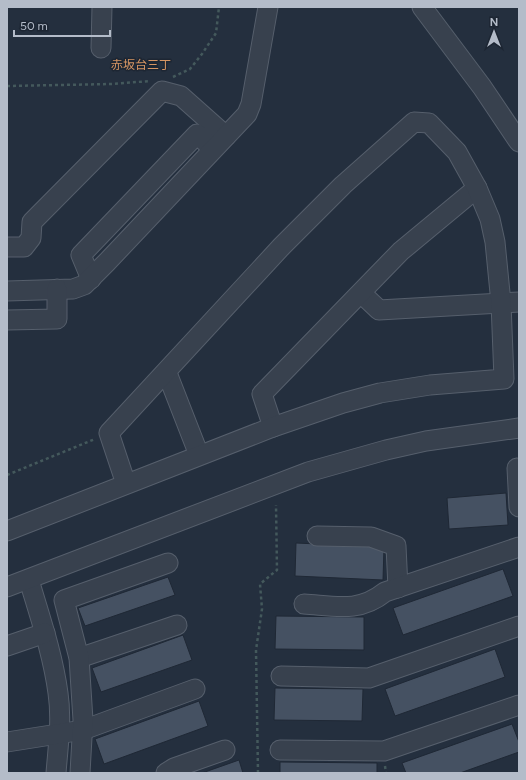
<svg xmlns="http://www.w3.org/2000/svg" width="526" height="780" viewBox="0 0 526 780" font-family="Figtree,'Noto Sans JP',sans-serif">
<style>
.building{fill:#455162;stroke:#1f2835}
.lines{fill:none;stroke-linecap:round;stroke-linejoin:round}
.minor-casing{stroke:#565f6c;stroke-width:21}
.path{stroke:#44595c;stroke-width:2.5;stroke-dasharray:3 3;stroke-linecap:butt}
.minor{stroke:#38414e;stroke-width:19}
.labels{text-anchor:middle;stroke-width:3;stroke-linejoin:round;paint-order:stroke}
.neighbourhood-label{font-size:12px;fill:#d59563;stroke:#1d2633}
</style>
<rect width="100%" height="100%" fill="#242f3e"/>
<!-- building -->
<g class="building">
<polygon points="506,493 508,525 449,529 447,498"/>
<polygon points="296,543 384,547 383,580 295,576"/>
<polygon points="503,569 513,596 403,635 393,608"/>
<polygon points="168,577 175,595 85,626 78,608"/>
<polygon points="276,616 364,617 364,650 275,649"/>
<polygon points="183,635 192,660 101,692 92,668"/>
<polygon points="495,649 505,677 395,716 385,689"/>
<polygon points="275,688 363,689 362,721 274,720"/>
<polygon points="199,701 208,726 104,764 95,739"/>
<polygon points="512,724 519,742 519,752 460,773 406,773 402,763"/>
<polygon points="239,760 243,773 202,773"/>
<polygon points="280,762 377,763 377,773 280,773"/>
</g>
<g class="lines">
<!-- minor casing -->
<g class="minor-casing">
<g id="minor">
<polyline points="422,7 482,87 519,142"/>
<polyline points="101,48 102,7"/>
<polyline points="7,247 24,247 31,238 32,222 162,91 181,96 226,136"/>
<polyline points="91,279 81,255 197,134 213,149"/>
<polyline points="7,291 73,289 84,285 107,262 247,114 251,104 268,7"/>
<polyline points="361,293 379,310 519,302"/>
<polyline points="7,320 57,319 57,289"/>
<polyline points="167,373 199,455"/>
<polyline points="273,427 262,394 401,251 477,188"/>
<polyline points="517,468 519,507"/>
<polyline points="7,531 273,427 343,403 380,393 430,385 504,379 501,303 495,242 490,219 477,188 457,152 429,123 414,122 343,185 282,246 109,433 126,484"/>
<polyline points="317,536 371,537 396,546 398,588"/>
<path d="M 29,580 C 40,617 53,655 58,693 C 62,720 58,747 56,773"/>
<polyline points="7,587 308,472 386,450 426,441 519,428"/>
<path d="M 304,604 C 335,606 359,613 385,592 L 519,547"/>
<polyline points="7,646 45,633"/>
<polyline points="79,658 177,625"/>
<polyline points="281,676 369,678 519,626"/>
<polyline points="7,742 83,730 195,689"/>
<polyline points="280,750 384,751 519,705"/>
<polyline points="80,773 83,720 79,658 64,600 168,563"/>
<polyline points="166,773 174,768 225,750"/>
</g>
</g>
<!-- path -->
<g class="path">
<polyline points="173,77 190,69 202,54 216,33 219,7"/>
<polyline points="7,86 112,84 150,81"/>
<polyline points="7,475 95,439"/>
<polyline points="385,766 386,773"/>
<polyline points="258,773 256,650 262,609 260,584 277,570 276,505"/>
</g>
<!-- minor -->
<use href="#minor" class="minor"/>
</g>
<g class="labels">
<!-- neighbourhood labels -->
<g class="neighbourhood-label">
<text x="141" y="69">赤坂台三丁</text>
</g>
</g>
<!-- border -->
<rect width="526" height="780" fill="none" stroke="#b4bcc9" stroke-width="16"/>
<!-- north arrow -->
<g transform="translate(494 32)" stroke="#1d2633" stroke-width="3" paint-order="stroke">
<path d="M0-3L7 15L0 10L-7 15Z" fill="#b4bcc9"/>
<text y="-6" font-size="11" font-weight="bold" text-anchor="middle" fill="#b4bcc9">N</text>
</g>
<!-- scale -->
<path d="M14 30v6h96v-6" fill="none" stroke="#b4bcc9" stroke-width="2"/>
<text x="20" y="30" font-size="12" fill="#b4bcc9" stroke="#1d2633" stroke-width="3" paint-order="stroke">50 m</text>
</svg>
